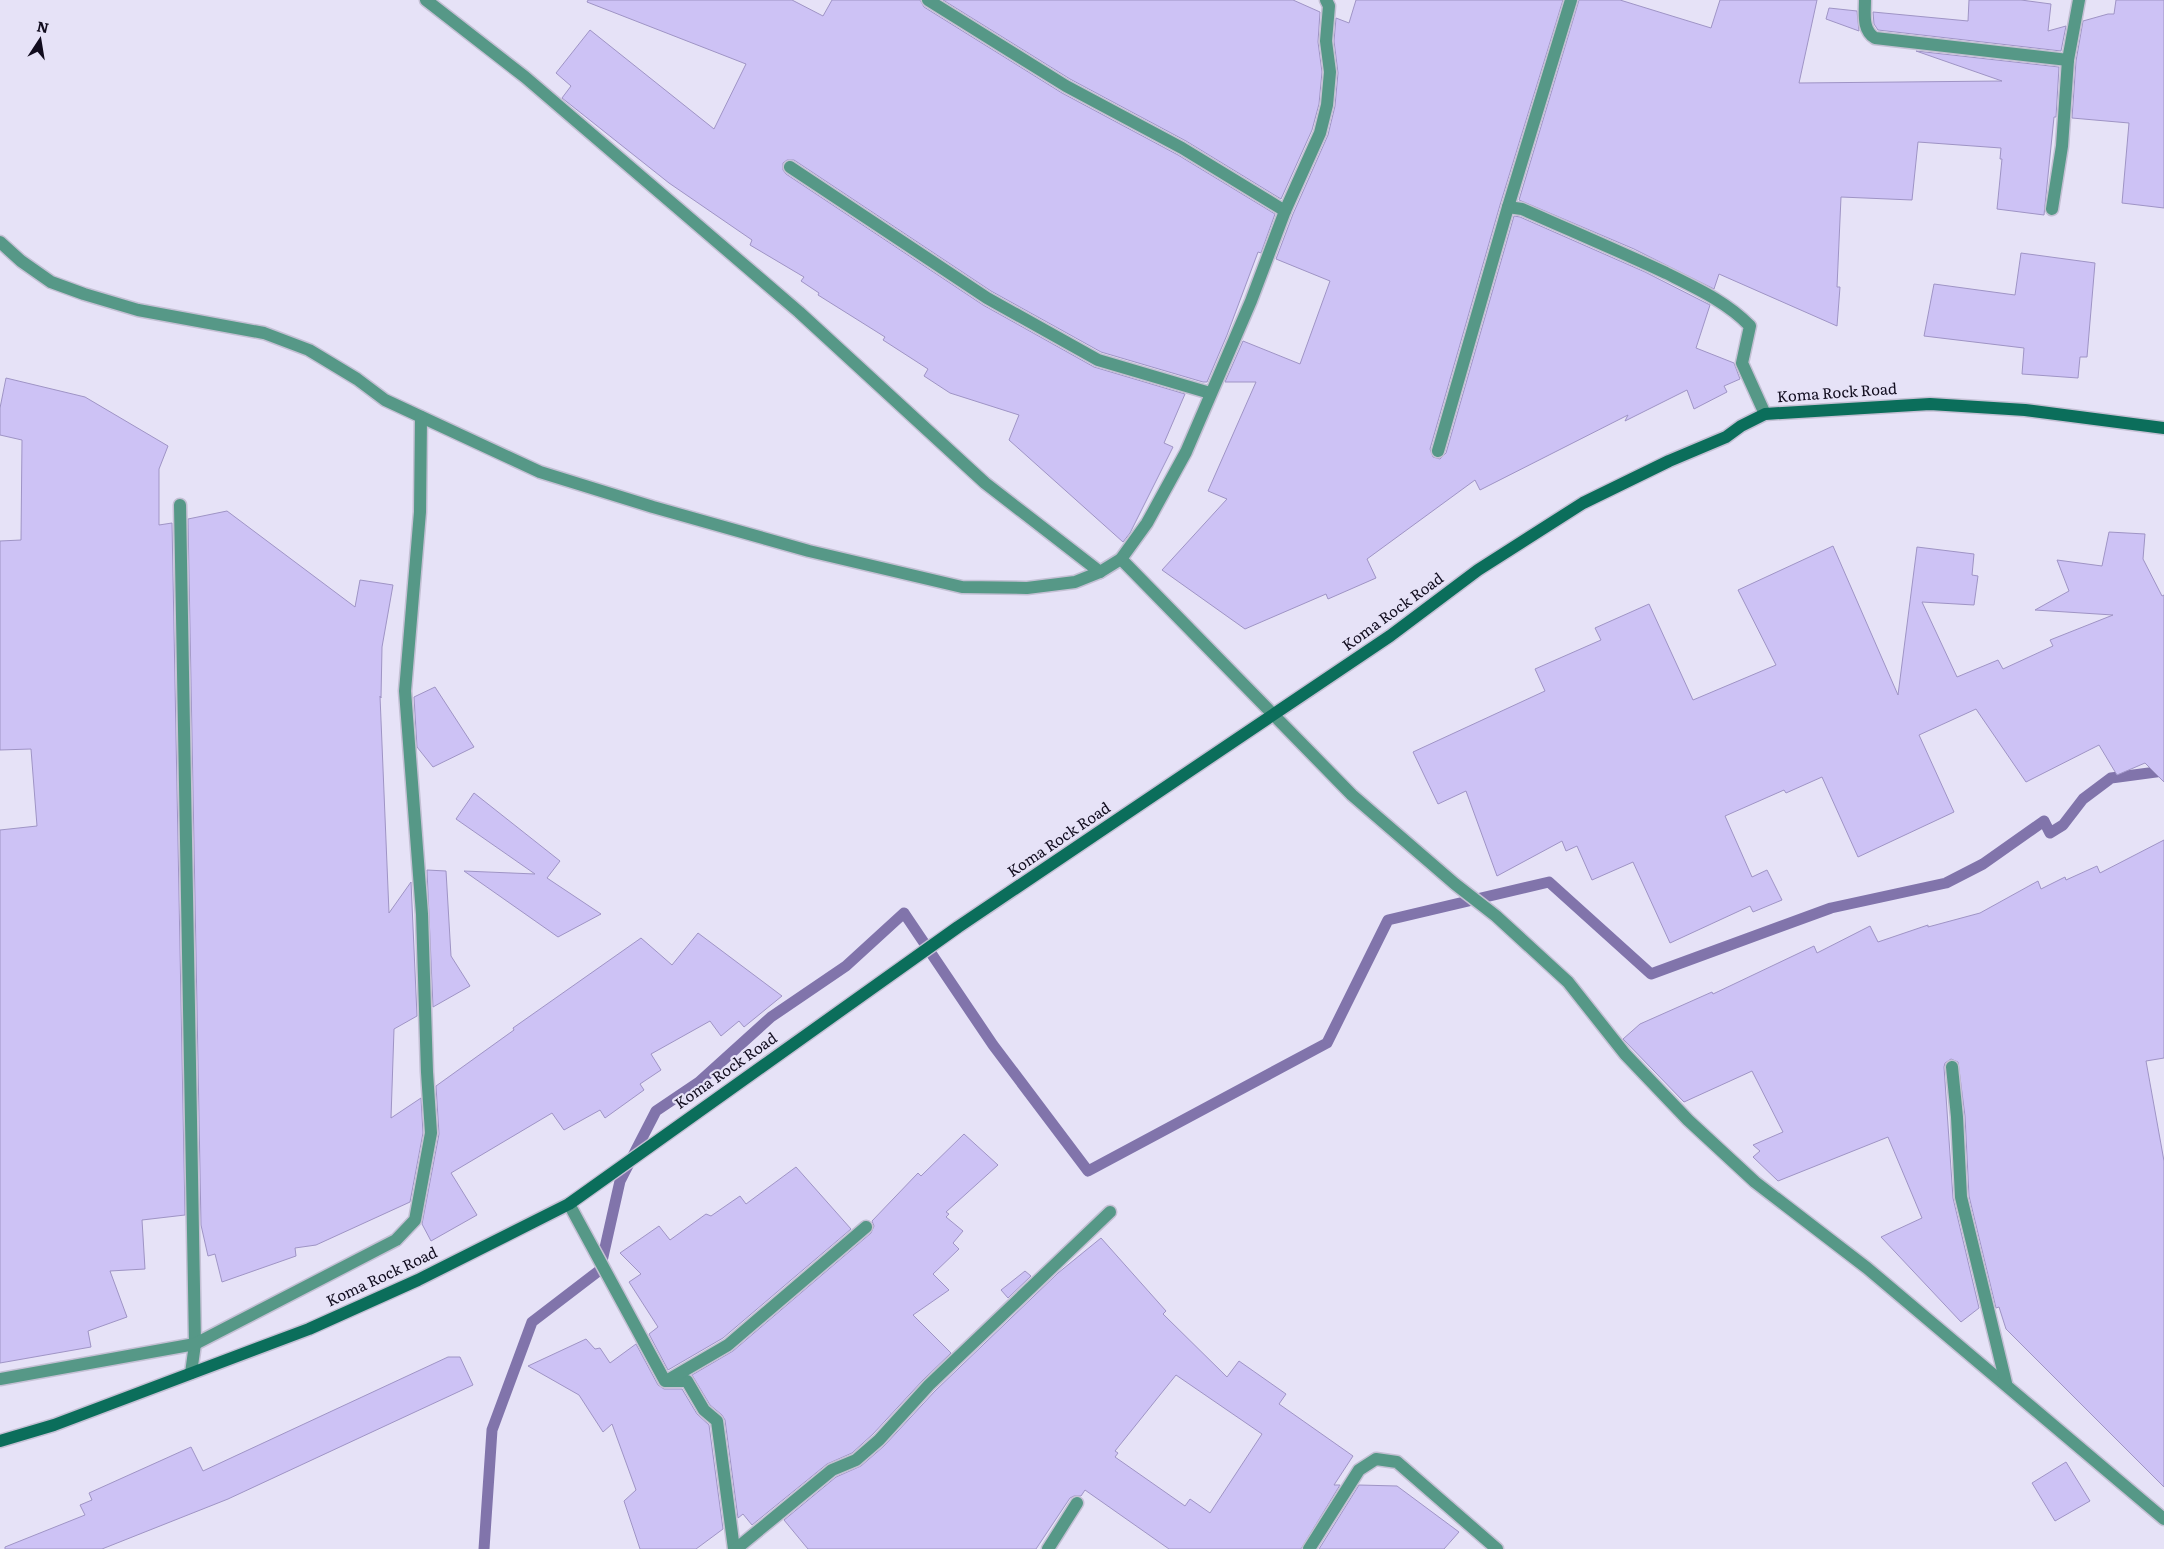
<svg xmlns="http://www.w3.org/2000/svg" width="2164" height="1549" viewBox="0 0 2164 1549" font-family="Literata,serif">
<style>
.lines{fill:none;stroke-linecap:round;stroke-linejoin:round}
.stream{stroke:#8174ab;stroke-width:11}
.building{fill:#cdc2f5;stroke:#9f94c5;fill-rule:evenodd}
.street-casing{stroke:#c4c0d4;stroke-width:15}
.secondary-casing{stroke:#c4c0d4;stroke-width:15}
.street{stroke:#569887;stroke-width:12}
.secondary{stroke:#0b6e5b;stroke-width:12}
.labels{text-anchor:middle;stroke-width:4.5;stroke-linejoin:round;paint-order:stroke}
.street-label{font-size:15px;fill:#110c1e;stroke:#e6e2f7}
</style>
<rect width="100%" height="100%" fill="#e6e2f7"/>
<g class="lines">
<!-- stream -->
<polyline class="stream" points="484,1549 492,1430 532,1322 600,1270 620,1181 656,1111 699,1082 771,1017 846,966 904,913 993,1045 1088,1171 1327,1043 1388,920 1549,882 1651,974 1831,908 1946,883 1983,864 2044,821 2050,833 2063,825 2083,799 2111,778 2164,771"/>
</g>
<!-- building -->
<g class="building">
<polygon points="588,0 792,0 823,16 832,0 920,0 924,7 1062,93 1178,155 1275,214 1261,253 1258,252 1227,335 1207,382 1203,382 1101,352 991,291 794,160 787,160 783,163 783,170 786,174 983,305 1094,367 1185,394 1164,443 1173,447 1130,533 1123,542 1009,440 1019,415 950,393 924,376 928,369 883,340 885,337 818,295 819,293 801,281 804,277 750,245 752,240 669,183 562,98 571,86 556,73 590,30 714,129 746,64 587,2"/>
<polygon points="943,0 1293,0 1320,12 1318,42 1322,72 1319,104 1312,130 1281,199 1186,141 1070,79"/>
<polygon points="1356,0 1563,0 1500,205 1430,449 1433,457 1440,459 1446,453 1514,216 1520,217 1645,272 1710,305 1696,348 1734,363 1740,379 1724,386 1727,392 1694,409 1687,390 1625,421 1628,415 1480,490 1475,480 1367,559 1376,578 1328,599 1326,594 1245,629 1162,570 1227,499 1208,491 1256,382 1225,382 1243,341 1300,364 1330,281 1276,259 1293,214 1328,135 1335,106 1338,73 1334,41 1336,18 1349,23"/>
<polygon points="1579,0 1620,0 1711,28 1720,0 1817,0 1799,83 2002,81 1916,51 2059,67 2056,117 2054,117 2044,215 1997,209 2002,159 2000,159 2001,148 1918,142 1912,200 1841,197 1837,287 1840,287 1837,326 1719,274 1714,289 1634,249 1519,200"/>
<polygon points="1969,0 2021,0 2051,4 2048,31 2066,26 2061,51 1878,30 1874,24 1873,12 1968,21"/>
<polygon points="2116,0 2164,0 2164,208 2122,203 2129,123 2072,118 2076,61 2083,21 2108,14 2114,14"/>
<polygon points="1829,8 1857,11 1859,31 1826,19"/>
<polygon points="2021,253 2095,263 2087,357 2080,357 2078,378 2022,374 2024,348 1924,336 1934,284 2015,295"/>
<polygon points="6,378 85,397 168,446 159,469 159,525 172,523 185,1215 142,1220 145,1269 110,1271 127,1317 88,1331 91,1347 0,1363 0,830 37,826 31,749 0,750 0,541 21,540 22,440 0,435 0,408"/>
<polygon points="227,511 355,607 360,580 393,585 382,647 381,698 380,696 389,913 411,882 417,1016 394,1029 391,1118 421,1098 423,1133 410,1202 316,1245 295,1248 296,1256 222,1282 215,1254 208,1256 201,1225 188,519"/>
<polygon points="2109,532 2145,534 2143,559 2162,596 2164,595 2164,782 2145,763 2117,775 2099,745 2026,782 1976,709 1919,735 1954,812 1858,857 1822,777 1786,793 1784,790 1725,816 1752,877 1767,870 1782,900 1753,912 1750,906 1670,943 1633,862 1592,880 1577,846 1566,851 1562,841 1497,876 1466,791 1438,804 1413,752 1545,691 1535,669 1601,640 1595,628 1649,604 1693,700 1776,665 1738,590 1833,546 1898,695 1917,547 1974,554 1972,575 1978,576 1974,605 1922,602 1957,677 1998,660 2003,669 2053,646 2050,640 2113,615 2035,610 2069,591 2057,560 2102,566"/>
<polygon points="435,687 474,747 433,767 417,747 414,697"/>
<polygon points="474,793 560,861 547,878 601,914 558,937 464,871 535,874 456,819"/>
<polygon points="2164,840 2164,1058 2146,1061 2164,1161 2164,1487 2006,1329 1999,1307 1996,1308 1969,1196 1965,1116 1958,1062 1951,1059 1945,1063 1944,1067 1953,1198 1979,1308 1961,1322 1881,1237 1922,1218 1888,1137 1778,1181 1753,1157 1760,1151 1753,1145 1783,1132 1752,1071 1684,1102 1623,1039 1640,1024 1712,992 1713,994 1814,946 1817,953 1870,926 1878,942 1928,925 1928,927 1980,913 2038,881 2041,889 2065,877 2066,880 2097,866 2100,873"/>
<polygon points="427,870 446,871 451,956 470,986 433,1007"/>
<polygon points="698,933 782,996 744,1027 739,1021 721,1036 710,1021 651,1054 661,1070 640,1084 644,1090 605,1118 600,1110 564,1130 552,1113 451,1173 477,1215 431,1241 422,1224 439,1134 436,1086 514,1030 513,1028 641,938 672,965"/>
<polygon points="964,1134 998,1165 946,1212 949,1214 946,1217 963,1231 953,1243 959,1249 933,1274 949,1290 913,1315 951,1353 923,1380 873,1434 852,1453 827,1464 752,1525 743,1514 738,1518 725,1420 722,1415 710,1405 692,1375 733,1351 871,1233 874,1226 872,1221 918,1173 921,1176"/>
<polygon points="796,1167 851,1229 723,1338 668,1370 649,1334 658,1327 629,1282 641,1274 620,1253 659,1226 670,1240 706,1214 711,1216 740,1196 746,1204"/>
<path d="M 1101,1238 L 1166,1311 L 1163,1314 L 1227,1377 L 1239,1361 L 1286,1394 L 1279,1404 L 1353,1456 L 1334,1485 L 1340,1485 L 1301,1549 L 1169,1549 L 1085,1490 L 1081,1496 L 1074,1496 L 1070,1498 L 1036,1549 L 808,1549 L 784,1520 L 836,1477 L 861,1466 L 884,1446 L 935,1391 L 1058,1273 ZM 1176,1375 L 1262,1434 L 1210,1513 L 1190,1499 L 1185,1506 L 1115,1457 L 1118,1453 L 1115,1451 Z"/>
<polygon points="1025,1271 1031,1276 1008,1298 1001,1290"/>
<polygon points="586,1339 595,1349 600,1348 610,1363 636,1344 658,1385 664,1389 682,1389 697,1414 709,1425 723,1529 696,1549 640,1549 624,1501 636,1490 612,1424 603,1432 579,1395 528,1366"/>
<polygon points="448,1357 460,1357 473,1385 228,1499 102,1549 5,1549 5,1547 85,1515 80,1505 92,1500 89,1493 191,1447 203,1471"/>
<polygon points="2066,1462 2090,1501 2055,1521 2032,1483"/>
<polygon points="1359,1485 1397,1486 1459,1532 1444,1549 1319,1549"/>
</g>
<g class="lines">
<!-- street casing -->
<g class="street-casing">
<g id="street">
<polyline points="426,0 525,77 799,312 985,483 1100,572"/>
<polyline points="928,0 1066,86 1182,148 1285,211"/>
<path d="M 1571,0 L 1508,207 L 1522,209 C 1570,230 1619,251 1666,273 C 1696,288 1727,302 1750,326 L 1742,363 L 1765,414"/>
<path d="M 1865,0 C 1865,14 1862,30 1875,38 L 2068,60"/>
<polyline points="790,167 987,298 1098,360 1210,393"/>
<polyline points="2052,209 2062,146 2068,60 2079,0"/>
<polyline points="0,242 21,261 51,282 84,294 138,310 264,333 309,350 357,379 385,400 540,472 653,507 809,551 962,587 1027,588 1075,582 1100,572 1121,559 1147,523 1186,452 1251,301 1285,211 1320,133 1327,105 1330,72 1326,41 1329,6 1326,0"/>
<polyline points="1438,451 1508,207"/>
<polyline points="180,505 195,1344 191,1373"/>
<polyline points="1121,559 1352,795 1455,884 1496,916 1568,982 1625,1054 1688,1120 1755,1182 1867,1268 2164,1519"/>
<polyline points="1952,1067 1957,1117 1961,1197 2006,1383"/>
<polyline points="569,1204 665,1381 687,1381 704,1410 717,1421 734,1549"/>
<polyline points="0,1379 195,1344 396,1240 415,1220 431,1133 427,1072 422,914 405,691 420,512 421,417"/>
<polyline points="668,1380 728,1345 866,1227"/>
<polyline points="736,1549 832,1470 856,1460 879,1440 929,1385 1110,1212"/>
<polyline points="1048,1549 1077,1503"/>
<polyline points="1309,1549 1359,1470 1376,1459 1397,1462 1497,1549"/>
</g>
</g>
<!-- secondary casing -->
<g class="secondary-casing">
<polyline id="secondary" points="0,1441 54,1425 309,1329 418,1280 569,1204 958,927 1390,636 1478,570 1583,503 1669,461 1726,437 1741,426 1765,414 1930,404 2025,410 2164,428"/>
</g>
<!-- street -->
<use href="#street" class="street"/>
<!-- secondary -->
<use href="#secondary" class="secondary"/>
</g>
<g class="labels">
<!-- street labels -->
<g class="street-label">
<text transform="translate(1837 393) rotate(-4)" y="5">Koma Rock Road</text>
<text transform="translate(1393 612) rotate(-36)" y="5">Koma Rock Road</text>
<text transform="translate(1059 840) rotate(-34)" y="5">Koma Rock Road</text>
<text transform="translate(726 1071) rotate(-35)" y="5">Koma Rock Road</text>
<text transform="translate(382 1277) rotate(-25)" y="5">Koma Rock Road</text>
</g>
</g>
<!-- north arrow -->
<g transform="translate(40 40) rotate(12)" stroke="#e6e2f7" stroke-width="4" paint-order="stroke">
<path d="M0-4L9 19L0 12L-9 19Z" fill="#110c1e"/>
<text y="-8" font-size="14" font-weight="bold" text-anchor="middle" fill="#110c1e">N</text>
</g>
</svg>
